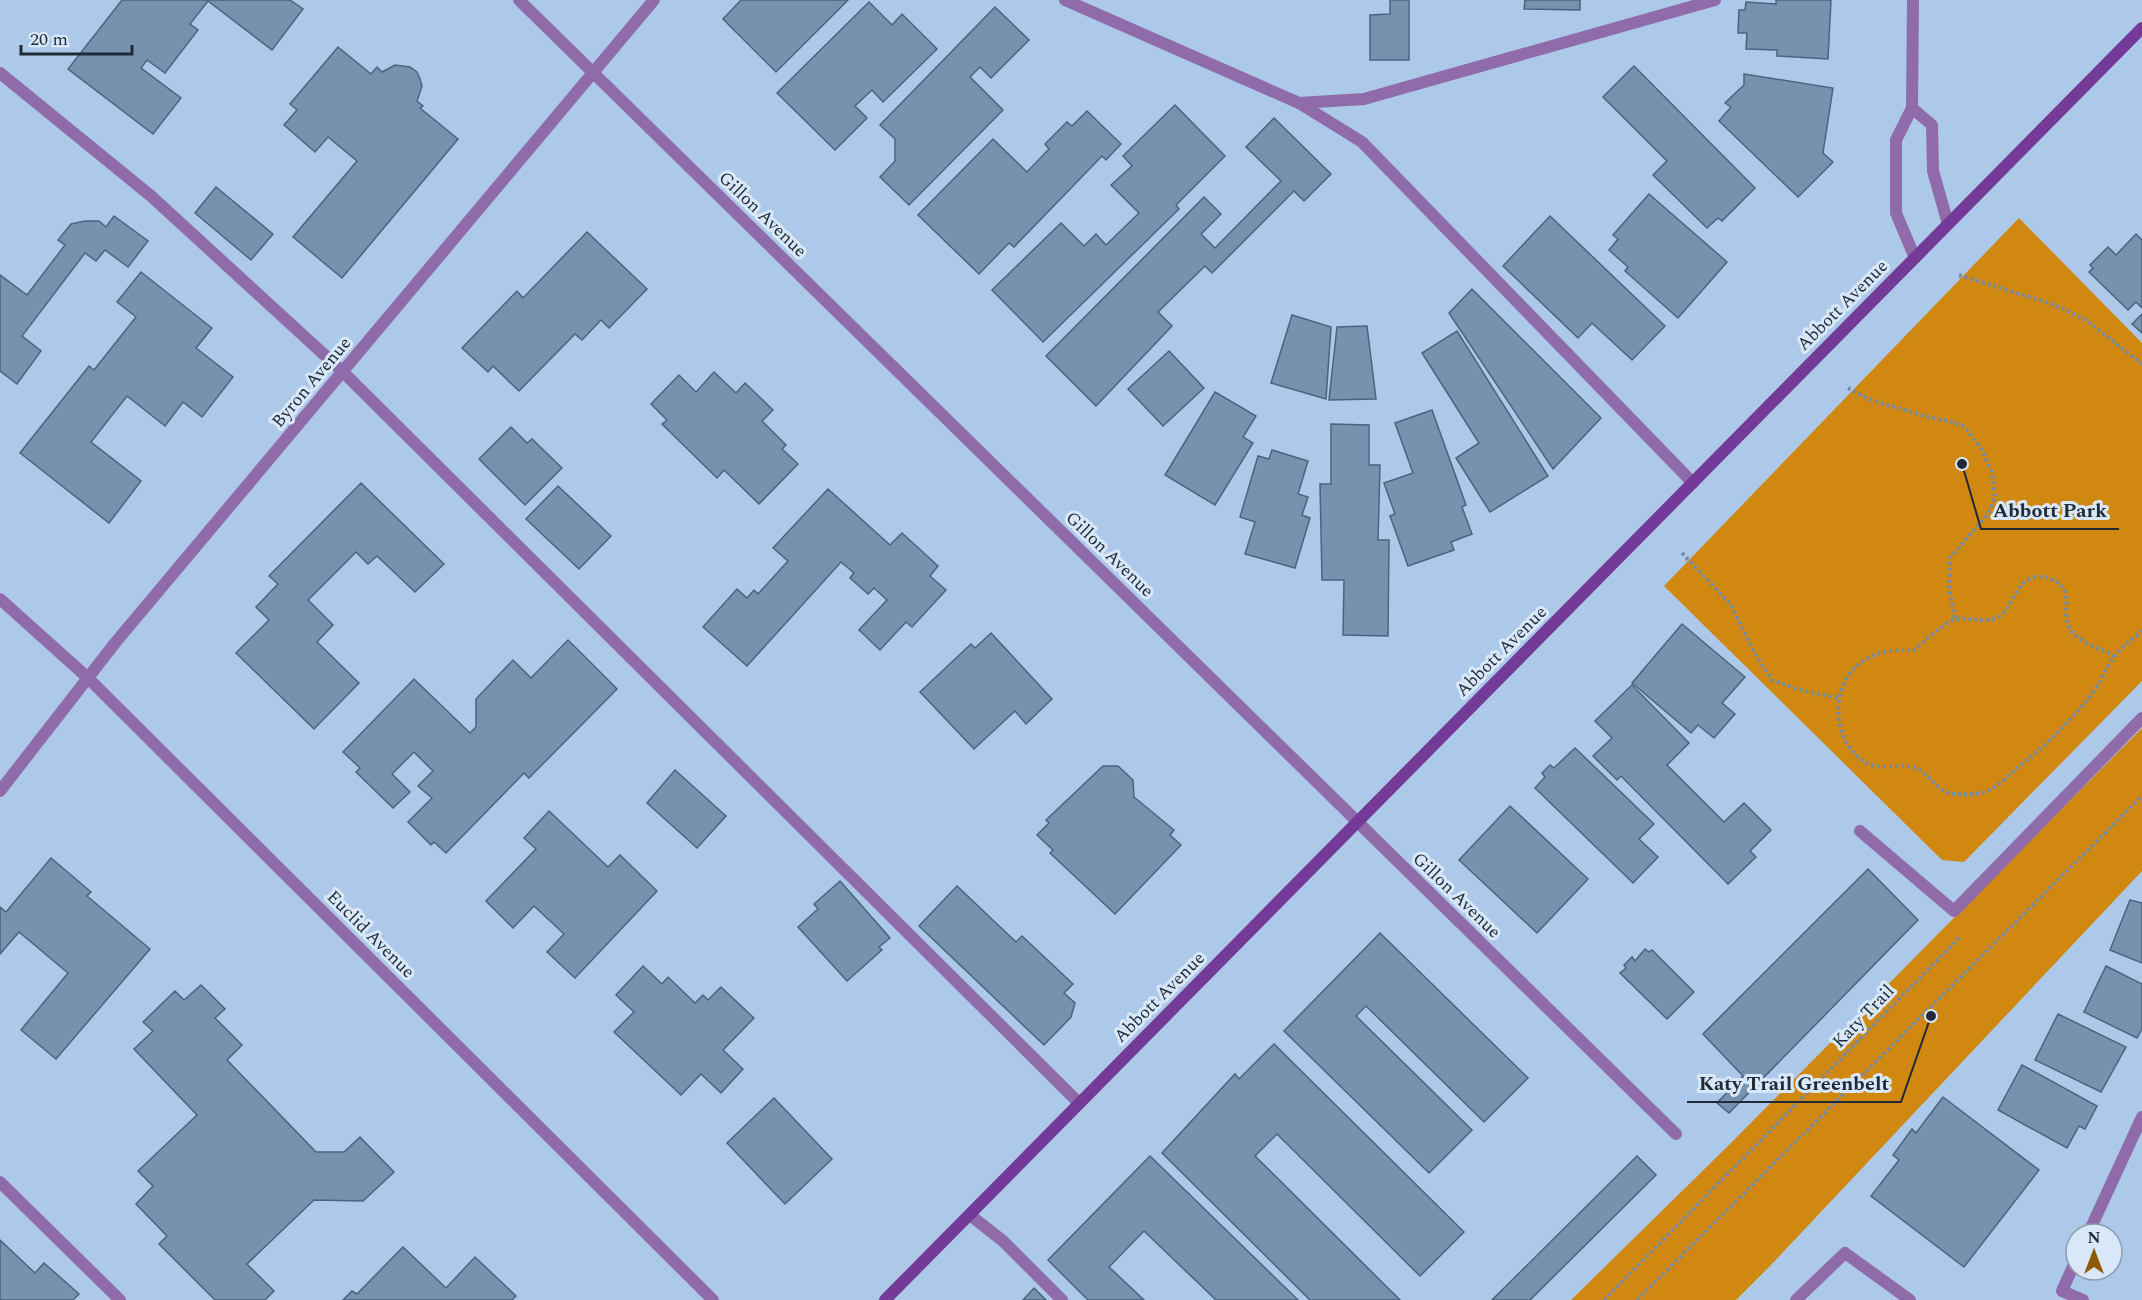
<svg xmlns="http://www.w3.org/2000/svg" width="2142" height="1300" viewBox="0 0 2142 1300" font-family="Spectral,serif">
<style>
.green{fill:#d18811}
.building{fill:#7692af;stroke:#4a6480;stroke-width:1.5}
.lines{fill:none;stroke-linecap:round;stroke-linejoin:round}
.path{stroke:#758ba3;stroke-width:4;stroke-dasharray:3 3;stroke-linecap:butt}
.lane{stroke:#906ba9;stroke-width:12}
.street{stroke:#906ba9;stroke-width:12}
.secondary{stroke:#743a97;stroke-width:12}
.labels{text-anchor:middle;stroke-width:6;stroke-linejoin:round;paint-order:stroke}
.street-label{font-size:18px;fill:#1f2a36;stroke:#d9e8f9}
.leader{fill:none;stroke:#1f2a36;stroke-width:2}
.callout-dot{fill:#1f2a36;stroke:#d9e8f9;stroke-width:2}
.callout-label{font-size:20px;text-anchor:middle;font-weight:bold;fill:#1f2a36;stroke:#d9e8f9;stroke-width:6;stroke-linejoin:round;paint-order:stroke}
</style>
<rect width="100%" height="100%" fill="#acc9e9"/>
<!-- green -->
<g class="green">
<polygon points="2019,218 2142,343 2142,681 1964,862 1942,860 1664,586"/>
<polygon points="2142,728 2142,871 1770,1266 1736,1300 1571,1300 1730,1144"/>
</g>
<!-- building -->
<g class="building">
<polygon points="122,0 290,0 303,9 272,50 208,1 190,24 198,30 165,73 147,60 141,68 181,98 153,134 68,69"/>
<polygon points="741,0 848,0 776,72 723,19"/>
<polygon points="1390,0 1409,0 1409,60 1370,60 1370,15 1390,14"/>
<polygon points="1525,0 1580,0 1580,10 1524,9"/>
<polygon points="1776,0 1831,0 1828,59 1777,56 1777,50 1746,49 1747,33 1738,33 1739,10 1745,10 1746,2 1776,4"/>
<polygon points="869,2 892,25 902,14 937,49 883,102 872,90 855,106 867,118 835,150 777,93"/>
<polygon points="995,7 1029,40 991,78 980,67 970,77 1003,110 909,205 880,177 895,161 895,139 880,125"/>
<polygon points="338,47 371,74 377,67 382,72 395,65 410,67 417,72 420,79 422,86 417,101 423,106 420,108 458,139 342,278 293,237 357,161 328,137 315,152 284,125 297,110 290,104"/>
<polygon points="1634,66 1755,188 1722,221 1718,218 1707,228 1653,175 1667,161 1603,97"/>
<polygon points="1744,74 1833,88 1823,153 1833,162 1798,197 1719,121 1731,107 1725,103 1744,85"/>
<polygon points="1175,105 1225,156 1176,205 1179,209 1043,342 992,290 1061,223 1084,246 1096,234 1106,245 1139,213 1111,185 1132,166 1123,156"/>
<polygon points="1087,111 1121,144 1106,160 1102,156 1014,247 1009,243 979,274 918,215 993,139 1027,172 1049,149 1045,144 1067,122 1072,126"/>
<polygon points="1274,118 1331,174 1304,201 1294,191 1212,273 1205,266 1158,312 1172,326 1096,406 1046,356 1204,197 1221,214 1201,234 1215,248 1281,181 1246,147"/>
<polygon points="216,187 273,234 251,260 195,213"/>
<polygon points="1649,194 1727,262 1678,318 1625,271 1628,267 1609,250 1618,239 1613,235"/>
<polygon points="114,216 148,241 128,267 105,250 96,261 85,253 22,336 41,351 17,384 0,371 0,275 27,295 65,245 58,240 71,224 85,221 99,221 106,227"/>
<polygon points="1550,216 1665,326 1632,360 1592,323 1578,338 1503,266"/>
<polygon points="587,232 647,289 609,328 601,320 582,340 575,334 519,391 493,366 488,372 462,348 517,291 523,298"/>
<polygon points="2136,234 2142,240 2142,308 2136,302 2128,310 2089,272 2093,268 2090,265 2108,247 2116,255"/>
<polygon points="141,272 212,328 196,348 233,377 202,417 183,402 165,426 127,396 91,442 141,481 109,523 20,453 89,366 94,370 136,317 117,302"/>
<polygon points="1472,289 1601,418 1553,469 1449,313"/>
<polygon points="2142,314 2142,333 2132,324"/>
<polygon points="1292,315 1331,327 1326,399 1271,383"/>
<polygon points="1367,326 1376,399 1329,400 1337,327"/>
<polygon points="1457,331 1548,476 1490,512 1456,458 1479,443 1422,353"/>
<polygon points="1169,351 1204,388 1163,426 1128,389"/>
<polygon points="714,372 736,393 745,383 773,410 762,421 786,445 782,449 798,464 759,504 724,470 717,478 662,424 667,420 651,404 679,375 696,392"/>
<polygon points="1215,392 1256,416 1243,437 1253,443 1215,505 1165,475"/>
<polygon points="1432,410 1466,505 1462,507 1472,534 1451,542 1454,550 1408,566 1390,516 1395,514 1384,483 1413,473 1395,423"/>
<polygon points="1331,424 1369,425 1369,465 1380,465 1378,540 1389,540 1388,636 1343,635 1344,580 1322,580 1320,484 1331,484"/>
<polygon points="511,427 527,443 532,439 562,468 525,505 479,459"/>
<polygon points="1272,450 1308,461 1298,494 1308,497 1302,515 1310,518 1295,568 1245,554 1255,522 1240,517 1258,456 1269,459"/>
<polygon points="361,483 444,564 415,592 377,556 368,564 356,552 308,600 333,625 317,642 359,683 314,729 236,653 269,620 256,607 278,584 269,576"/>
<polygon points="558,486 611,536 579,569 526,519"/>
<polygon points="828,489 890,545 902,533 938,566 930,576 946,590 912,627 906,622 880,650 859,630 887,600 874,588 868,594 850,578 854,573 841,562 747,666 703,627 737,589 747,598 754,590 758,594 788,561 773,548"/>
<polygon points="1682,624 1745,677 1722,703 1735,714 1714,738 1698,725 1691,733 1632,683"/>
<polygon points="991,633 1052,699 1026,724 1015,711 974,749 920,692 971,644 975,648"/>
<polygon points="568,640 617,689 529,778 524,773 446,853 434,842 431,845 408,822 432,798 418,786 433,771 414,752 392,774 410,792 393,808 356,772 360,768 343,752 414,679 470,733 476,727 476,699 513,660 531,678"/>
<polygon points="1632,685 1689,743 1667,765 1724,822 1744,803 1771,830 1750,851 1756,857 1728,884 1621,776 1617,780 1593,756 1612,738 1595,721"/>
<polygon points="1575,748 1654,824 1639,839 1658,857 1633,883 1535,788 1545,777 1542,773 1550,765 1554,768"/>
<polygon points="1103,766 1118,766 1133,780 1134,797 1174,830 1170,835 1181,845 1115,914 1050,853 1053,850 1037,835 1049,823 1046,820"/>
<polygon points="675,770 726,816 697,848 647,803"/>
<polygon points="1510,806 1588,879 1537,933 1459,860"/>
<polygon points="549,811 608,867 620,855 657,891 575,978 547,952 564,934 534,906 513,928 486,901 536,849 524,838"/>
<polygon points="51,858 91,892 87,896 150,949 56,1059 21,1030 68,973 19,932 0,954 0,907 6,912"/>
<polygon points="1868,869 1918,920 1729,1113 1717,1103 1743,1076 1703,1034"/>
<polygon points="840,881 890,938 879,947 882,950 847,981 798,927 818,909 814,904"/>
<polygon points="957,886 1016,942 1022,936 1073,984 1064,993 1075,1003 1071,1017 1044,1045 919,926"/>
<polygon points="2130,900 2142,903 2142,963 2110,950"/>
<polygon points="1380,933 1528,1078 1484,1122 1366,1006 1356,1016 1472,1130 1429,1173 1284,1031"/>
<polygon points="1645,949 1649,952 1652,950 1694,992 1667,1019 1620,973 1626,968 1624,965 1632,957 1635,961"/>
<polygon points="643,966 662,984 668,977 695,1003 703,995 708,1000 721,987 754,1018 723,1050 743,1069 721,1093 701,1074 681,1095 614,1032 634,1012 616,995"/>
<polygon points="2106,966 2142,984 2142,1029 2137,1038 2084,1012"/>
<polygon points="201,985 225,1009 215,1018 242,1045 227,1060 316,1152 344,1152 360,1137 394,1172 363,1201 314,1200 247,1264 274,1291 265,1300 215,1300 159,1244 167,1236 136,1204 153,1186 138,1171 197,1115 134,1049 153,1031 143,1022 175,991 184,1000"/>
<polygon points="2058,1014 2126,1047 2101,1092 2035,1060"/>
<polygon points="1274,1044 1464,1232 1420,1276 1277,1134 1255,1156 1400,1300 1310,1300 1162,1153 1235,1074 1239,1079"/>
<polygon points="2022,1065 2097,1106 2085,1129 2079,1126 2067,1148 1998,1110"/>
<polygon points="1943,1097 2039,1170 1964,1267 1871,1196 1899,1160 1893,1155 1912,1129 1916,1133"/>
<polygon points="774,1098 832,1159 785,1204 727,1143"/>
<polygon points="1150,1156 1298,1300 1216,1300 1144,1231 1109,1267 1144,1300 1088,1300 1048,1260"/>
<polygon points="1637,1156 1656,1175 1530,1300 1492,1300"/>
<polygon points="0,1240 35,1273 44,1263 79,1294 73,1300 0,1300"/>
<polygon points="403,1247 446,1288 475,1257 516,1296 512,1300 343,1300 352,1291 357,1294"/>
<polygon points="1034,1288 1046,1300 1023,1300"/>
</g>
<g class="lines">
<!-- path -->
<g class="path">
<polyline points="1959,275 2055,305 2086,320 2142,364"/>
<polyline points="1848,388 1871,400 1932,418 1949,421 1965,427 1982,450 1992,473 1995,497 1988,514 1950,558 1949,588 1955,619"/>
<polyline points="1682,553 1731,605 1755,654 1772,680 1803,691 1840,698"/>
<path d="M 2115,656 C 2101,649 2076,642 2069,627 C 2061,611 2076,589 2051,579 C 2044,576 2036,576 2029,579 C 2014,587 2011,611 1998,617 C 1984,624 1972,617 1957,619 C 1945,621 1923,643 1913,651 C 1893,649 1874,651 1858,665 C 1829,689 1832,745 1867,763 C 1883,771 1900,762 1916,768 C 1927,773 1934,785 1944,791 C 1954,796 1974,795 1984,792 C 1997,788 2008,776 2017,768 C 2046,745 2069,723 2092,694 C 2101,682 2106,667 2115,656 C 2122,646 2133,639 2142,631"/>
<polyline points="1604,1300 1961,936"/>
<polyline points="1637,1300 2142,796"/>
</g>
<!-- lane -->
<g class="lane">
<polyline points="1065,0 1299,103 1364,99 1715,0"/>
<polyline points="0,73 151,196 343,372 1079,1103"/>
<polyline points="1299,103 1362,142 1693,483"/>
<polyline points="1860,831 1954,911 2142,718"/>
<polyline points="0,1182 120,1300"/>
<polyline points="970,1215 1003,1241 1062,1300"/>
<polyline points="1796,1300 1845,1253 1910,1300"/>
</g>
<!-- street -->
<g class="street">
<polyline points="519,0 1676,1134"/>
<polyline points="1913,0 1912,108 1896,140 1896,213 1915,258"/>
<polyline points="1912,108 1932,125 1933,171 1948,224"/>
<polyline points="0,599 88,678 713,1300"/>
<polyline points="0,791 115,643 654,0"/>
<polyline points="2088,1234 2142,1117"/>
<polyline points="2076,1260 2062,1291 2083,1300"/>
</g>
<!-- secondary -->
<polyline class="secondary" points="885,1300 2142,28"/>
</g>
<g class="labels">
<!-- street labels -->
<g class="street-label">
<text transform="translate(763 214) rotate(44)" y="6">Gillon Avenue</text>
<text transform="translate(1842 305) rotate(-45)" y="6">Abbott Avenue</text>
<text transform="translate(311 382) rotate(-50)" y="6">Byron Avenue</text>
<text transform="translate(1110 554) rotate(44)" y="6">Gillon Avenue</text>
<text transform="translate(1501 651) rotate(-45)" y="6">Abbott Avenue</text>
<text transform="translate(1457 895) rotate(44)" y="6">Gillon Avenue</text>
<text transform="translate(371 934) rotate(45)" y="6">Euclid Avenue</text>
<text transform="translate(1159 997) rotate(-45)" y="6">Abbott Avenue</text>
<text transform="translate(1863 1016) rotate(-46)" y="6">Katy Trail</text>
</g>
</g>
<!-- callouts -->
<path class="leader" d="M1962 464L1981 529H2119M1931 1016L1901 1102H1687"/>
<g class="callout-dot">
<circle cx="1962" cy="464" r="6"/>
<circle cx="1931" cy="1016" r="6"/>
</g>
<g class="callout-label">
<text x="2050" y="517">Abbott Park</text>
<text x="1794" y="1090">Katy Trail Greenbelt</text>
</g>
<!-- north arrow -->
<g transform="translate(2094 1252)"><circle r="28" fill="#d9e8f9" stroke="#8f9cab" stroke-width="1.5"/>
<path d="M0-4.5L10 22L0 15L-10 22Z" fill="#8d5a07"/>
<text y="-9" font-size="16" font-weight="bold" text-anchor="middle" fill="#1f2a36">N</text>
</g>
<!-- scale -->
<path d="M21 45v9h111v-9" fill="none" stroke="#1f2a36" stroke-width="3"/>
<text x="30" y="45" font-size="18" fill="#1f2a36" stroke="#d9e8f9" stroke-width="4.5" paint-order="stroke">20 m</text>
</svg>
